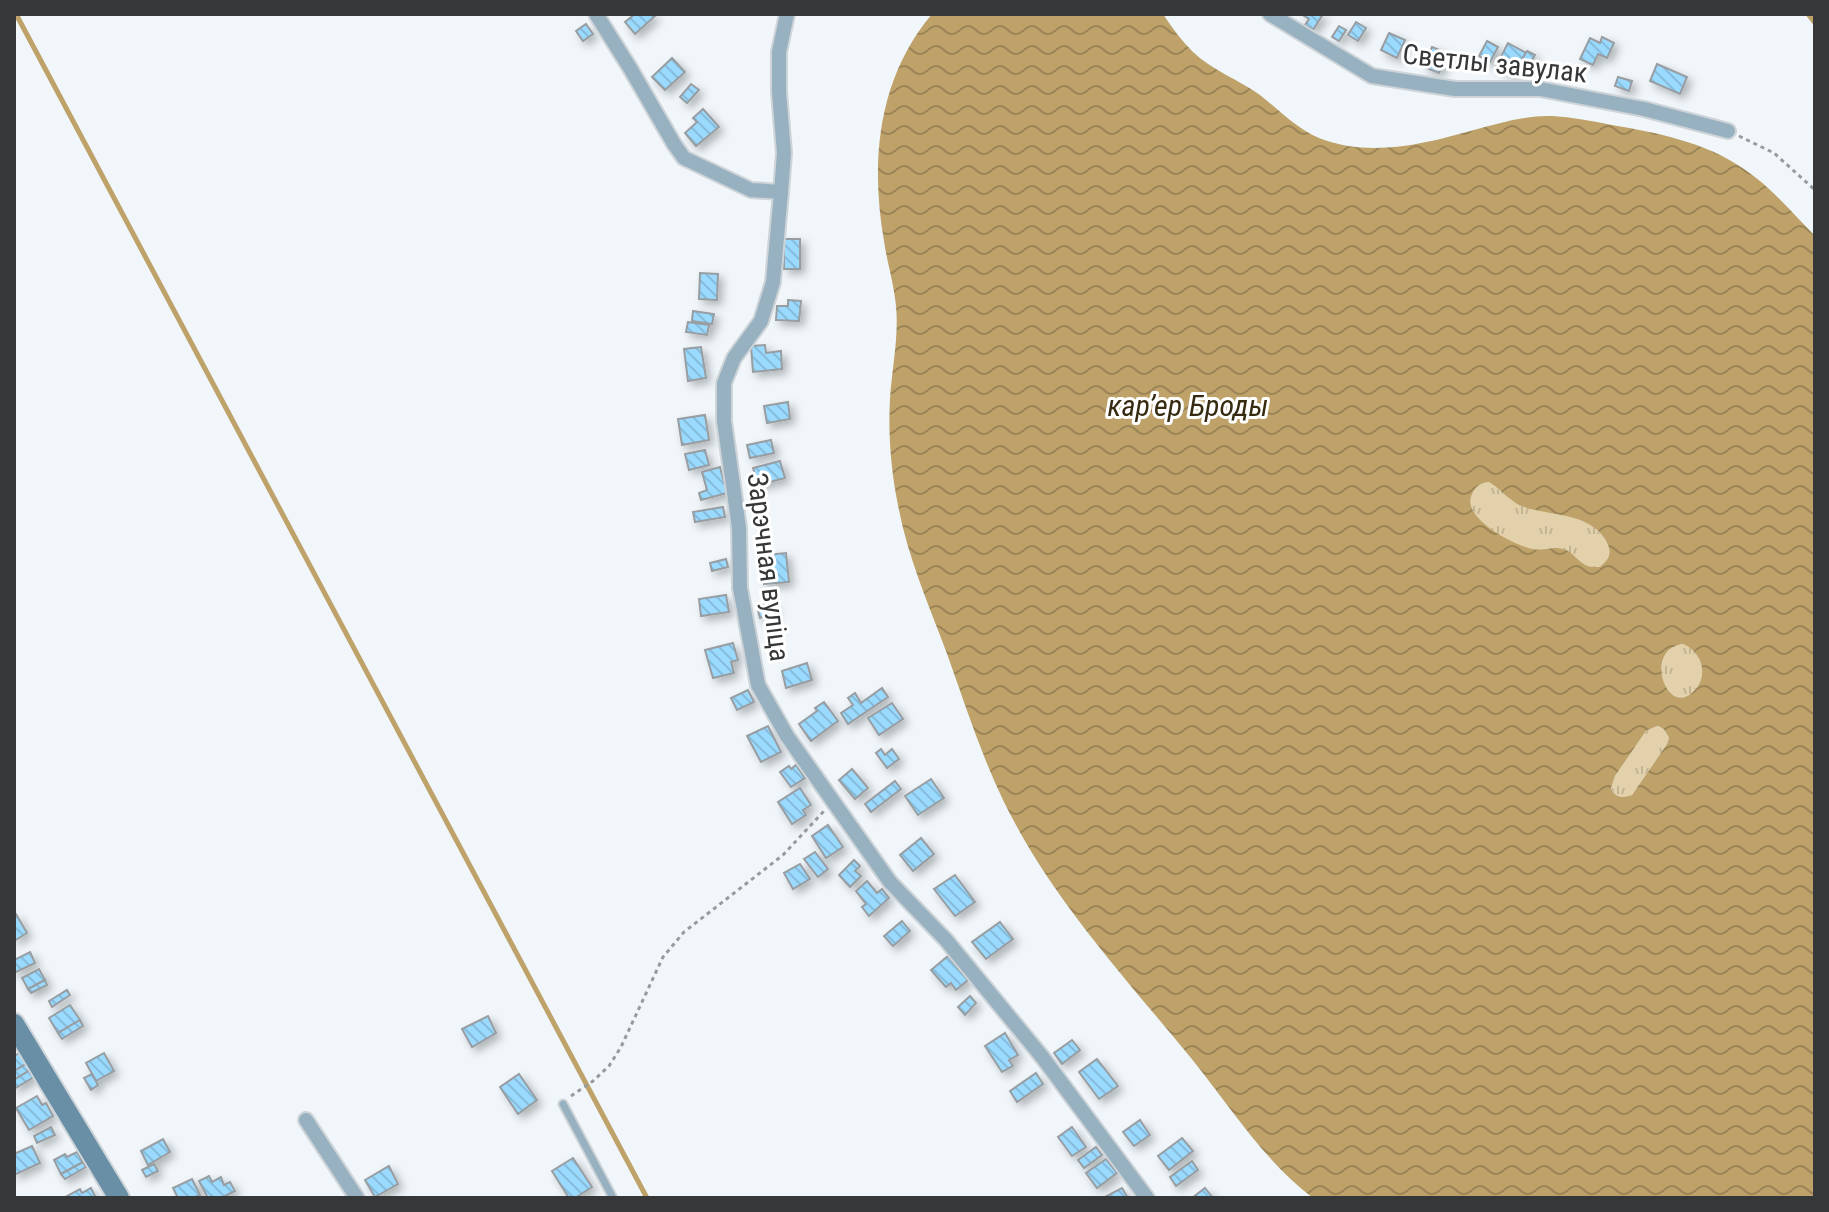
<svg xmlns="http://www.w3.org/2000/svg" width="1829" height="1212" viewBox="0 0 1829 1212" font-family="'Roboto Condensed',sans-serif">
<style>
.grass{fill:url(#grass-tufts)}
.water{fill:url(#water-waves);fill-rule:evenodd}
.lines{fill:none;stroke-linecap:round;stroke-linejoin:round}
.stream{stroke:#bea269;stroke-width:5}
.building{fill:url(#building-back-hatch);stroke:#989da1;stroke-width:2;filter:url(#shadow)}
.lane-casing{stroke:#ced4d7;stroke-width:11}
.street-casing{stroke:#ced4d7;stroke-width:18}
.secondary-casing{stroke:#ced4d7;stroke-width:24}
.path{stroke:#979b9e;stroke-width:3;stroke-dasharray:4 4;stroke-linecap:butt}
.lane{stroke:#97b1c1;stroke-width:7}
.street{stroke:#97b1c1;stroke-width:14}
.secondary{stroke:#688fa6;stroke-width:20}
.labels{text-anchor:middle;stroke-width:6;stroke-linejoin:round;paint-order:stroke}
.street-label{font-size:28px;fill:#353739;stroke:#fff}
.water-label{font-size:30px;font-style:italic;fill:#362a10;stroke:#fff}
</style>
<defs>
<pattern id="grass-tufts" width="24" height="20" patternUnits="userSpaceOnUse" patternTransform="scale(2)"><rect width="24" height="20" fill="#e3d1ab"/><path d="M3 7l-1-3M5 7V3M7 7l1-3M15 17l-1-3M17 17v-4M19 17l1-3" fill="none" stroke="#c3b494"/></pattern>
<pattern id="water-waves" width="16" height="10" patternUnits="userSpaceOnUse" patternTransform="scale(2)"><rect width="16" height="10" fill="#bea269"/><path d="M0 5q4-4 8 0t8 0" fill="none" stroke="#9b8557"/></pattern>
<pattern id="building-back-hatch" width="6" height="6" patternUnits="userSpaceOnUse" patternTransform="scale(2)"><rect width="6" height="6" fill="#9bdaff"/><path d="M-1 5l2 2M0 0l6 6M5-1l2 2" fill="none" stroke="#86bcdb"/></pattern>
<filter id="shadow"><feDropShadow dx="4.5" dy="4.5" stdDeviation="4" flood-color="#0004"/></filter>
</defs>
<rect width="100%" height="100%" fill="#f0f6fa"/>
<!-- grass -->
<g class="grass">
<path d="M 1489,482 C 1499,489 1508,499 1519,504 C 1547,517 1594,511 1608,545 C 1612,555 1607,561 1601,567 C 1599,567 1589,567 1588,566 C 1577,562 1567,551 1554,549 C 1546,547 1539,551 1529,549 C 1511,544 1466,520 1471,497 C 1473,488 1479,483 1489,482 Z"/>
<path d="M 1683,644 C 1699,650 1708,670 1698,686 C 1670,726 1640,651 1683,644 Z"/>
<path d="M 1657,726 C 1664,729 1666,732 1669,738 L 1667,744 L 1632,795 C 1623,798 1616,798 1611,788 L 1615,776 L 1646,731 Z"/>
</g>
<!-- water -->
<path class="water" d="M 932,14 L 1163,14 C 1172,28 1182,41 1193,52 C 1212,70 1239,80 1260,95 C 1279,110 1296,128 1319,138 C 1370,158 1424,144 1474,130 C 1499,123 1527,115 1552,116 C 1572,117 1592,121 1612,125 C 1658,133 1705,142 1744,169 C 1771,187 1792,213 1815,236 L 1815,1198 L 1313,1198 C 1263,1160 1230,1106 1191,1058 C 1123,975 1050,897 1003,800 C 980,752 964,701 946,651 C 928,603 907,555 898,505 C 891,471 888,434 890,399 C 892,368 899,337 896,306 C 894,284 887,262 884,241 C 870,161 878,78 932,14 ZM 1489,482 C 1500,489 1508,499 1519,505 C 1547,517 1594,511 1608,545 C 1612,555 1607,561 1600,567 C 1600,567 1589,567 1588,566 C 1578,563 1573,551 1563,549 C 1553,546 1543,551 1532,549 C 1514,545 1465,520 1471,497 C 1474,487 1480,483 1489,482 ZM 1683,644 C 1699,650 1708,670 1698,686 C 1670,726 1640,650 1683,644 ZM 1657,726 C 1664,728 1666,732 1669,738 L 1667,744 L 1632,795 C 1623,798 1615,798 1611,788 L 1615,776 L 1646,731 Z"/>
<g class="lines">
<!-- stream -->
<g class="stream">
<polyline points="16,14 647,1198"/>
<polyline points="1808,14 1815,23"/>
</g>
</g>
<!-- building -->
<g class="building">
<polygon points="635,14 653,14 655,16 635,34 625,22"/>
<polygon points="1301,14 1323,14 1313,30 1305,25 1309,19"/>
<polygon points="1356,22 1366,28 1358,41 1348,35"/>
<polygon points="586,24 593,34 583,41 576,31"/>
<polygon points="1339,26 1346,30 1339,41 1332,37"/>
<polygon points="1389,33 1405,40 1397,58 1381,50"/>
<polygon points="1602,37 1614,43 1607,58 1598,54 1593,65 1580,59 1590,38 1600,43"/>
<polygon points="1487,41 1498,47 1490,62 1479,56"/>
<polygon points="1508,43 1526,53 1513,76 1496,66"/>
<polygon points="1432,47 1447,53 1439,73 1424,67"/>
<polygon points="1527,51 1535,55 1529,65 1521,61"/>
<polygon points="672,58 685,72 665,90 652,77"/>
<polygon points="1657,64 1687,77 1680,94 1650,81"/>
<polygon points="1618,77 1632,81 1629,91 1615,86"/>
<polygon points="691,84 699,90 687,103 680,97"/>
<polygon points="703,109 719,127 696,146 685,133 697,122 693,118"/>
<rect x="784" y="239" width="16" height="30"/>
<polygon points="700,273 718,274 717,300 699,299"/>
<polygon points="788,300 801,301 799,321 776,320 777,306 788,306"/>
<polygon points="693,311 714,314 712,324 692,321"/>
<polygon points="688,322 709,325 707,335 686,332"/>
<polygon points="765,345 766,353 781,351 782,369 753,372 751,346"/>
<polygon points="701,347 706,378 688,381 684,349"/>
<polygon points="788,402 790,419 767,423 764,406"/>
<polygon points="705,415 709,440 682,445 678,419"/>
<polygon points="771,440 774,453 750,458 747,445"/>
<polygon points="705,450 709,465 689,470 685,454"/>
<polygon points="780,461 785,478 758,485 753,468"/>
<polygon points="720,467 727,493 701,500 699,493 707,490 702,472"/>
<polygon points="723,507 725,517 695,522 693,512"/>
<polygon points="786,553 789,582 764,584 763,570 768,570 766,555"/>
<polygon points="726,559 728,567 712,571 710,563"/>
<polygon points="726,595 729,612 701,616 699,599"/>
<polygon points="772,603 775,613 760,618 757,607"/>
<polygon points="733,643 738,660 731,662 734,673 713,678 705,650"/>
<polygon points="807,663 812,680 786,688 782,671"/>
<polygon points="882,688 888,697 848,724 841,713 853,705 848,698 855,693 861,703"/>
<polygon points="748,690 754,702 737,710 731,698"/>
<polygon points="824,702 838,721 811,741 799,724 817,711 815,708"/>
<polygon points="892,703 903,719 879,735 868,718"/>
<polygon points="768,726 781,752 761,762 747,736"/>
<polygon points="881,749 885,755 892,749 899,759 887,768 876,753"/>
<polygon points="796,765 805,778 791,787 780,772 789,766 791,769"/>
<polygon points="852,769 868,788 855,799 839,780"/>
<polygon points="931,779 944,798 918,815 905,796"/>
<polygon points="895,781 901,789 871,812 865,804"/>
<polygon points="800,788 811,805 803,810 806,815 792,824 778,802"/>
<polygon points="828,825 843,847 826,858 812,836"/>
<polygon points="921,838 934,854 913,871 900,855"/>
<polygon points="815,852 828,869 818,877 804,859"/>
<polygon points="854,860 860,866 855,871 861,876 850,887 839,875"/>
<polygon points="800,864 810,879 793,889 784,873"/>
<polygon points="955,875 975,902 955,916 934,889"/>
<polygon points="867,881 877,893 882,889 889,898 869,916 862,907 866,904 856,891"/>
<polygon points="16,914 27,933 14,941 14,915"/>
<polygon points="902,921 910,931 893,946 884,936"/>
<polygon points="1000,922 1013,939 986,959 972,942"/>
<polygon points="30,952 35,963 14,973 14,960"/>
<polygon points="948,956 968,980 956,990 951,983 946,987 931,970"/>
<polygon points="39,969 45,980 28,989 22,978"/>
<polygon points="45,980 47,985 31,993 28,989"/>
<polygon points="67,990 70,995 52,1007 49,1001"/>
<polygon points="970,996 976,1003 965,1015 958,1007"/>
<polygon points="70,1005 80,1020 58,1033 49,1018"/>
<polygon points="488,1016 496,1033 472,1047 462,1029"/>
<polygon points="80,1020 83,1026 62,1039 58,1033"/>
<polygon points="1005,1033 1018,1055 1009,1060 1013,1066 1002,1072 985,1046"/>
<polygon points="1072,1040 1080,1050 1062,1064 1054,1053"/>
<polygon points="23,1051 27,1057 23,1059 26,1064 14,1071 14,1056"/>
<polygon points="104,1053 114,1071 96,1081 86,1063"/>
<polygon points="1097,1059 1118,1086 1099,1099 1079,1072"/>
<polygon points="26,1064 30,1070 14,1080 14,1071"/>
<polygon points="30,1070 34,1077 14,1089 14,1080"/>
<polygon points="1036,1073 1043,1084 1017,1102 1010,1091"/>
<polygon points="92,1074 98,1085 91,1090 84,1078"/>
<polygon points="519,1074 537,1100 518,1114 500,1087"/>
<polygon points="37,1096 42,1105 46,1103 53,1116 29,1130 16,1108"/>
<polygon points="1140,1120 1150,1135 1134,1146 1123,1132"/>
<polygon points="51,1127 55,1135 37,1143 34,1136"/>
<polygon points="1072,1127 1086,1147 1072,1156 1058,1137"/>
<polygon points="1182,1138 1193,1151 1169,1170 1158,1156"/>
<polygon points="163,1139 170,1152 148,1165 141,1151"/>
<polygon points="32,1146 40,1163 14,1175 14,1154"/>
<polygon points="1096,1147 1102,1155 1084,1168 1078,1160"/>
<polygon points="77,1152 83,1162 61,1174 54,1160 65,1154 67,1157"/>
<polygon points="573,1158 592,1187 575,1198 569,1198 552,1171"/>
<polygon points="1106,1159 1117,1173 1097,1188 1086,1173"/>
<polygon points="1192,1161 1198,1170 1176,1186 1170,1177"/>
<polygon points="83,1162 86,1167 65,1179 61,1174"/>
<polygon points="154,1164 158,1171 146,1177 142,1170"/>
<polygon points="389,1166 398,1184 375,1197 365,1180"/>
<polygon points="209,1176 212,1182 221,1177 224,1185 230,1182 235,1191 221,1198 208,1198 199,1181"/>
<polygon points="192,1179 200,1195 193,1198 178,1198 173,1188"/>
<polygon points="91,1188 96,1198 65,1197 80,1189 82,1193"/>
<polygon points="1122,1188 1128,1198 1103,1198"/>
<polygon points="1205,1188 1213,1198 1192,1198"/>
</g>
<g class="lines">
<!-- lane casing -->
<g class="lane-casing">
<polyline id="lane" points="563,1104 613,1198"/>
</g>
<!-- street casing -->
<g class="street-casing">
<g id="street">
<polyline points="596,14 630,68 674,144 684,158 751,190 781,192 773,282 761,321 734,358 724,383 724,421 739,528 740,588 758,685 787,736 890,882 946,940 1043,1058 1147,1198"/>
<polyline points="1270,14 1372,76 1455,89 1540,89 1644,109 1728,131"/>
<polyline points="781,192 784,153 779,92 779,52 787,14"/>
<polyline points="306,1120 357,1198"/>
</g>
</g>
<!-- secondary casing -->
<g class="secondary-casing">
<polyline id="secondary" points="14,1024 119,1198"/>
</g>
<!-- path -->
<g class="path">
<polyline points="1739,136 1774,153 1815,190"/>
<polyline points="571,1096 593,1081 609,1066 621,1047 663,957 684,932 783,855 824,811"/>
</g>
<!-- lane -->
<use href="#lane" class="lane"/>
<!-- street -->
<use href="#street" class="street"/>
<!-- secondary -->
<use href="#secondary" class="secondary"/>
</g>
<g class="labels">
<!-- street labels -->
<g class="street-label">
<text transform="translate(1495 63) rotate(6)" y="10">Светлы завулак</text>
<text transform="translate(769 567) rotate(83)" y="10">Зарэчная вуліца</text>
</g>
<!-- water labels -->
<g class="water-label">
<text x="1188" y="416">карʼер Броды</text>
</g>
</g>
<!-- border -->
<rect width="1829" height="1212" fill="none" stroke="#353739" stroke-width="32"/>
</svg>
